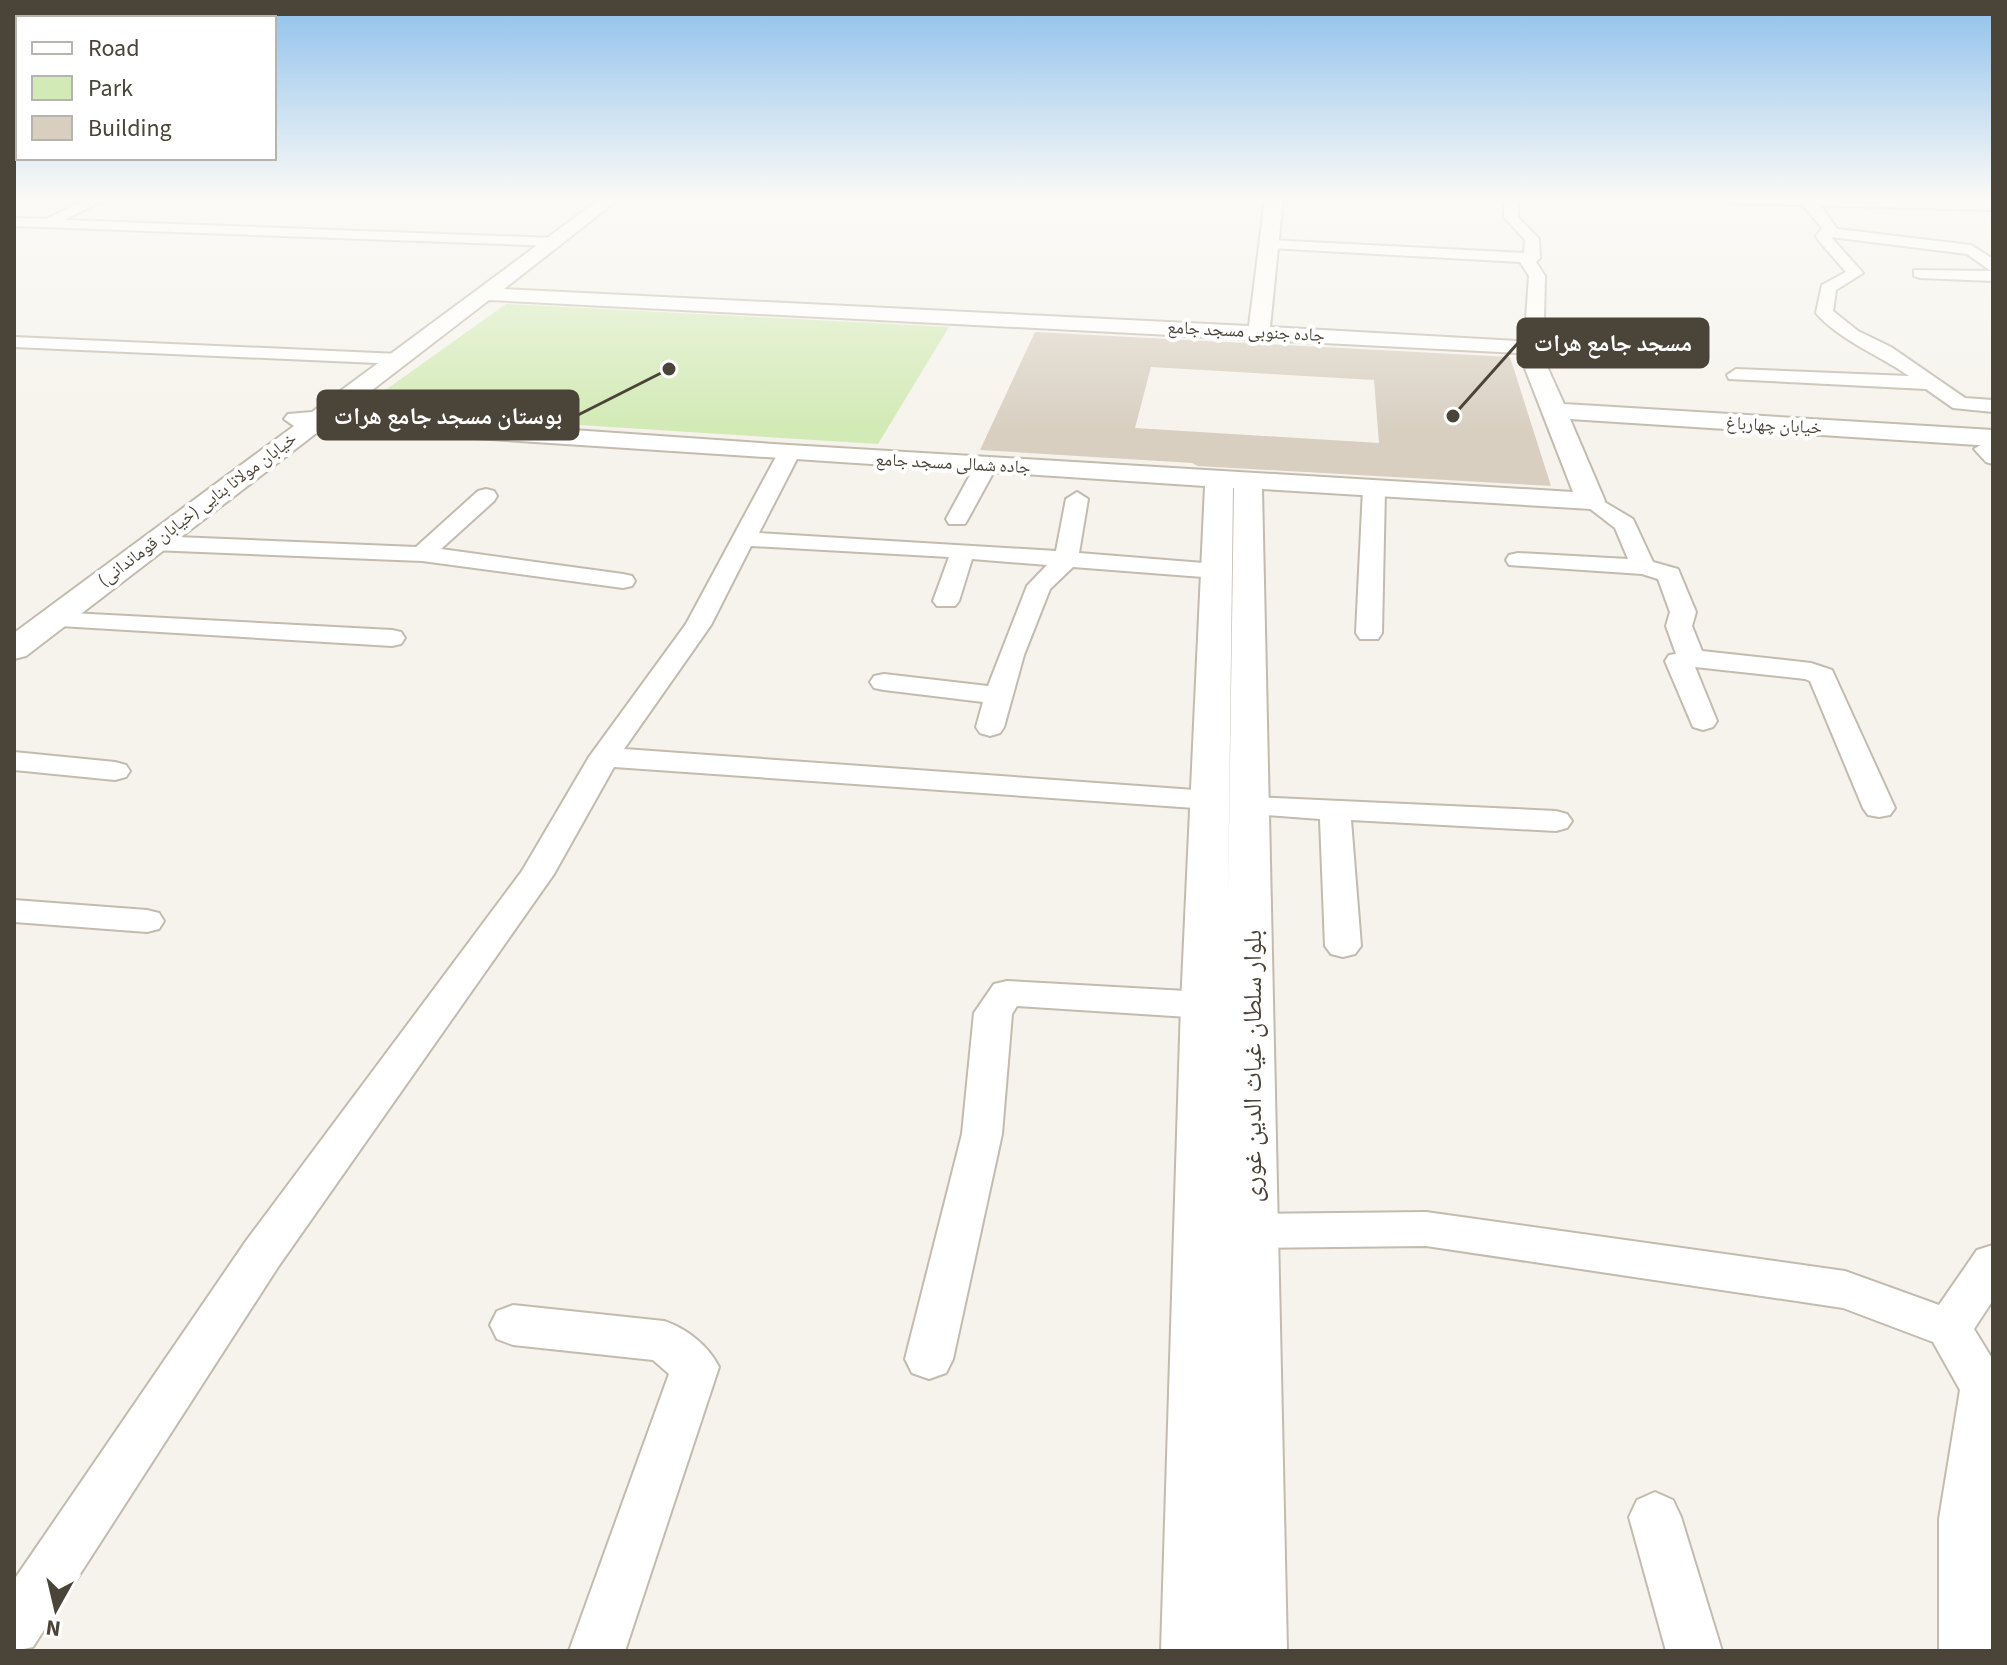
<svg xmlns="http://www.w3.org/2000/svg" width="2007" height="1665" viewBox="0 0 2007 1665" font-family="'Source Sans 3','Noto Naskh Arabic',sans-serif">
<style>
.green{fill:#d2eab5}
.building{fill:#d8cfc1;fill-rule:evenodd}
.lines{fill:none;stroke-linecap:round;stroke-linejoin:round}
.minor-casing{stroke:#c2bbae;stroke-width:4}
.tertiary-casing{stroke:#c2bbae;stroke-width:4}
.minor{fill:#fff;fill-rule:evenodd}
.tertiary{fill:#fff;fill-rule:evenodd}
.labels{text-anchor:middle;stroke-width:8;stroke-linejoin:round;paint-order:stroke}
.far-street-label{font-size:18px;fill:#4b4439;stroke:#fff}
.near-street-label{font-size:26px;fill:#4b4439;stroke:#fff}
.leader{fill:none;stroke:#4b4439;stroke-width:3}
.callout-dot{fill:#4b4439;stroke:#fff;stroke-width:3}
.callout{fill:#4b4439;stroke:#4b4439;stroke-width:3}
.callout-label{font-size:24px;text-anchor:middle;font-weight:bold;fill:#fff}
</style>
<rect width="100%" height="100%" fill="#f6f3ec"/>
<!-- green -->
<polygon class="green" points="506,304 949,327 878,444 356,411"/>
<!-- building -->
<path class="building" d="M 1035,332 L 1510,357 L 1551,486 L 1198,466 L 1192,463 L 980,450 ZM 1151,367 L 1374,380 L 1379,443 L 1135,428 Z"/>
<g class="lines">
<!-- minor casing -->
<g class="minor-casing">
<g id="minor">
<polygon points="89,198 108,198 64,220 554,238 561,242 554,246 14,226 14,218 46,219"/>
<polygon points="1504,198 1518,198 1518,217 1539,239 1540,258 1536,262 1545,276 1544,319 1553,339 1528,352 1519,347 1534,337 1526,319 1529,276 1520,262 1269,248 1262,244 1269,240 1524,253 1525,240 1504,217"/>
<path d="M 1797,198 L 1810,198 L 1824,210 L 1837,229 L 1971,245 L 1993,259 L 1993,281 L 1920,278 L 1914,276 L 1914,270 L 1991,271 L 1967,254 L 1831,237 L 1863,273 L 1836,290 L 1833,311 L 1858,331 L 1891,347 L 1965,398 L 1993,400 L 1993,412 L 1953,408 L 1926,389 L 1729,379 L 1727,375 L 1736,369 L 1909,376 C 1879,355 1839,340 1816,313 L 1822,285 L 1846,272 L 1819,241 L 1816,236 L 1822,228 Z"/>
<polygon points="14,337 399,354 408,359 399,364 14,347"/>
<polygon points="1984,443 1993,446 1993,464 1986,462 1974,449"/>
<polygon points="789,447 800,453 759,533 1056,551 1066,499 1077,492 1088,499 1079,553 1216,564 1225,566 1228,571 1225,576 1216,578 1073,567 1050,589 1024,655 1004,727 1000,733 990,736 980,733 976,727 983,702 884,690 874,688 870,682 874,676 884,674 988,686 1027,586 1047,565 972,559 959,601 955,606 937,606 933,601 949,557 751,546 711,625 624,749 1209,791 1220,793 1225,800 1220,807 1209,809 614,767 554,874 278,1267 33,1647 14,1651 14,1580 246,1241 522,871 589,757 686,624 778,453"/>
<polygon points="987,458 998,464 968,519 965,524 949,524 946,519 976,464"/>
<polygon points="1374,482 1385,489 1382,633 1378,639 1360,639 1356,633 1363,489"/>
<polygon points="486,489 494,491 497,496 494,501 441,549 623,574 632,576 635,581 632,586 623,588 422,561 152,550 144,548 140,543 144,538 152,536 416,547 478,491"/>
<polygon points="1591,494 1633,519 1653,562 1678,569 1696,612 1692,626 1702,651 1811,663 1832,670 1895,808 1890,815 1879,817 1868,815 1863,808 1810,681 1805,679 1695,667 1717,721 1713,727 1703,730 1693,727 1665,661 1669,655 1676,654 1666,626 1670,612 1658,579 1642,574 1509,565 1506,560 1509,555 1518,553 1628,559 1615,528 1580,501"/>
<polygon points="52,612 392,630 401,632 405,638 401,644 392,646 43,625 39,620 43,615"/>
<polygon points="14,752 115,762 126,765 130,771 126,777 115,780 14,770"/>
<polygon points="1251,797 1556,811 1567,814 1572,821 1567,828 1556,831 1351,820 1361,946 1355,954 1343,957 1331,954 1325,946 1320,819 1240,813 1235,806 1240,799"/>
<polygon points="14,900 147,910 159,913 164,921 159,929 147,932 14,922"/>
<polygon points="1007,981 1204,992 1217,996 1222,1005 1217,1014 1204,1018 1017,1006 1012,1014 1002,1134 953,1359 946,1373 929,1379 912,1373 905,1359 962,1134 974,1013 994,984"/>
<polygon points="1426,1212 1845,1271 1939,1305 1977,1250 1993,1245 1993,1300 1974,1329 1993,1360 1993,1651 1939,1651 1939,1519 1960,1390 1933,1342 1843,1308 1426,1246 1252,1248 1237,1243 1230,1231 1237,1219 1252,1214"/>
<path d="M 513,1305 L 664,1321 C 687,1329 708,1345 719,1367 L 625,1651 L 569,1651 L 669,1374 L 653,1360 L 513,1345 L 497,1339 L 490,1325 L 497,1311 Z"/>
<polygon points="1655,1492 1673,1500 1681,1517 1722,1651 1666,1651 1629,1517 1637,1500"/>
</g>
</g>
<!-- tertiary casing -->
<g class="tertiary-casing">
<g id="tertiary">
<path d="M 601,198 L 620,198 L 504,289 L 1249,326 L 1265,198 L 1283,198 L 1270,327 L 1536,342 L 1564,404 L 1993,430 L 1993,446 L 1570,419 L 1605,501 L 1601,507 L 1591,509 L 1262,489 L 1287,1651 L 1161,1651 L 1181,1005 L 1205,486 L 323,428 L 26,656 L 14,659 L 14,633 L 294,426 L 284,419 L 288,414 L 312,412 ZM 489,300 L 1519,353 L 1573,492 L 789,445 L 341,414 ZM 1233,488 L 1234,488 L 1228,899 Z"/>
<polygon points="1723,198 1993,200 1993,210 1731,203"/>
</g>
</g>
<!-- minor -->
<use href="#minor" class="minor"/>
<!-- tertiary -->
<use href="#tertiary" class="tertiary"/>
</g>
<!-- sky -->
<linearGradient id="sky" x2="0" y2="1"><stop stop-color="#8fc1ec"/><stop offset="0.46" stop-color="#fbfaf6"/><stop offset="1" stop-color="#fbfaf6" stop-opacity="0"/></linearGradient>
<rect width="2007" height="431" fill="url(#sky)"/>
<g class="labels">
<!-- far-street labels -->
<g class="far-street-label">
<text transform="translate(1246 331) rotate(3)" y="6">جاده جنوبی مسجد جامع</text>
<text transform="translate(1774 425) rotate(3)" y="6">خیابان چهارباغ</text>
<text transform="translate(953 463) rotate(3)" y="6">جاده شمالی مسجد جامع</text>
<text transform="translate(197 509) rotate(-37)" y="6">خیابان مولانا بنایی (خیابان قوماندانی)</text>
</g>
<!-- near-street labels -->
<g class="near-street-label">
<text transform="translate(1252 1066) rotate(-90)" y="9">بلوار سلطان غیاث الدین غوری</text>
</g>
</g>
<!-- callouts -->
<path class="leader" d="M1453 416L1518 343M669 369L578 415"/>
<g class="callout-dot">
<circle cx="1453" cy="416" r="8"/>
<circle cx="669" cy="369" r="8"/>
</g>
<g class="callout">
<rect x="1518" y="319" width="190" height="48" rx="8"/>
<rect x="318" y="391" width="260" height="48" rx="8"/>
</g>
<g class="callout-label">
<text x="1613" y="351">مسجد جامع هرات</text>
<text x="448" y="424">بوستان مسجد جامع هرات</text>
</g>
<!-- border -->
<rect width="2007" height="1665" fill="none" stroke="#4b4439" stroke-width="32"/>
<!-- legend -->
<rect x="16" y="16" width="260" height="144" fill="#ffffff" stroke="#b7b4b0" stroke-width="2"/>
<rect x="32" y="42" width="40" height="12" fill="#ffffff" stroke="#b7b4b0" stroke-width="2"/>
<text x="88" y="56" font-size="24" fill="#4b4439">Road</text>
<rect x="32" y="76" width="40" height="24" fill="#d2eab5" stroke="#b7b4b0" stroke-width="2"/>
<text x="88" y="96" font-size="24" fill="#4b4439">Park</text>
<rect x="32" y="116" width="40" height="24" fill="#d8cfc1" stroke="#b7b4b0" stroke-width="2"/>
<text x="88" y="136" font-size="24" fill="#4b4439">Building</text>
<!-- north arrow -->
<g transform="translate(56 1609) rotate(188)" stroke="#ffffff" stroke-width="6" paint-order="stroke">
<path d="M0-6L14 30L0 20L-14 30Z" fill="#4b4439"/>
<text y="-12" font-size="22" font-weight="bold" text-anchor="middle" fill="#4b4439">N</text>
</g>
</svg>
